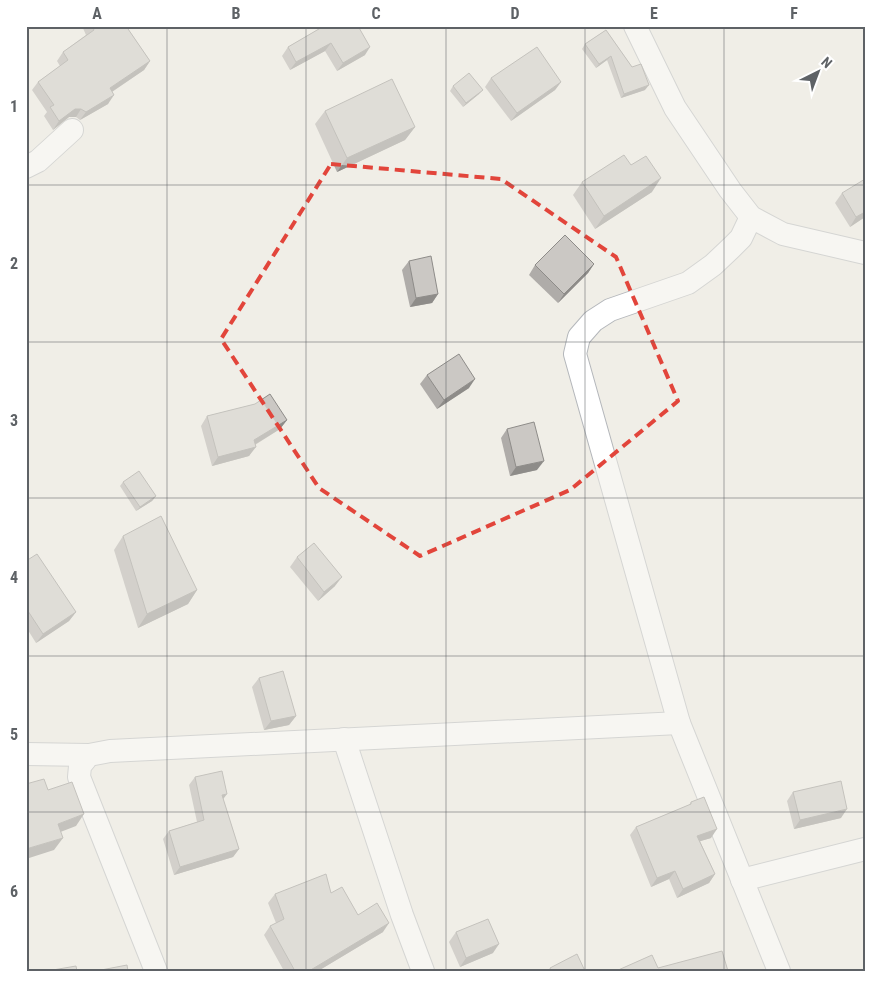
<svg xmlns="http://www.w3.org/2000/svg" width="891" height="997" viewBox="0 0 891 997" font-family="'Roboto Condensed',sans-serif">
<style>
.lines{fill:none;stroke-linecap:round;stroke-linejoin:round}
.street-casing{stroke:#b4b7bb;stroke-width:24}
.street{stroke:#fff;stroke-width:22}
.wall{fill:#afaca9}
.shaded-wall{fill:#8e8c89}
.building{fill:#cbc8c4;stroke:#8e8c89}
.marked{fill:none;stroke:#e2453b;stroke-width:4;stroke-dasharray:10 6;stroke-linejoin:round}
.grid{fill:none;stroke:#5e6266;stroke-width:1;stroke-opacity:0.55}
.neatline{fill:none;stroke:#5e6266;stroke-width:2}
.grid-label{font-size:16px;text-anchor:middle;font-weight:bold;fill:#5e6266}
</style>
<rect width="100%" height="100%" fill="#f0eee7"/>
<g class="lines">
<!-- street casing -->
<g class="street-casing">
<g id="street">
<polyline points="635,26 675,108 730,190 751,217 783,234 865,253"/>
<polyline points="26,167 38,161 72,130"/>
<polyline points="751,217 741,238 731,248 713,265 688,283 610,310 593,321 579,337 575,354 679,723 779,971"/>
<polyline points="344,739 402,915 423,971"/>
<polyline points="26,754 89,755"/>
<polyline points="742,880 865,849"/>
<polyline points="156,971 79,777 80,766 89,755 110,751 679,723"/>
</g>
</g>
<!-- street -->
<use href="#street" class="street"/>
</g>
<!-- wall -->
<g class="wall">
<polygon points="82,26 126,26 150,61 144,70 112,92 108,104 80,120 76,117 69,117 53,130 44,116 47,112 32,90 38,82 60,66 57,61 63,52 86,35"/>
<polygon points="324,26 365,55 337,71 325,51 290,70 282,56 288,47"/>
<polygon points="606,30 632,67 645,90 621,98 607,60 596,68 582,49 585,44"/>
<polygon points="491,78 561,82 555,90 511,121 485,87"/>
<polygon points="453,86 479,94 463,107 450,91"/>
<polygon points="325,111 415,127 405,140 337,172 315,124"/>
<polygon points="631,165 652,192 595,229 573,195 582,182"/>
<polygon points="842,193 865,217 850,227 835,203"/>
<polygon points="409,261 438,294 432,303 410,307 402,270"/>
<polygon points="594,264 588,273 558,303 529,275 535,265"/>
<polygon points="427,375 469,388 437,409 420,384"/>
<polygon points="207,416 287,420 280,429 255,445 249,456 212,466 201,426"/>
<polygon points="507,429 537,470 510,476 501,438"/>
<polygon points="123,482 156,496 152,501 136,511 120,486"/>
<polygon points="123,536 197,590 188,604 138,628 114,550"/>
<polygon points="297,557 335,586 318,601 290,567"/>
<polygon points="26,561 76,612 69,621 36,643 26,627"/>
<polygon points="259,678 296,716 289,725 264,730 252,687"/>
<polygon points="195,777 223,799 239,849 233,857 174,875 163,839 169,831 197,822 189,785"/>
<polygon points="793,792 841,818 794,829 787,801"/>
<polygon points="691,802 711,838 700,841 715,874 709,883 677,898 669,879 651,887 630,835 636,827 689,805"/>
<polygon points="331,893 358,915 383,932 318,971 284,971 264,935 270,926 276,923 268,903 275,894"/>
<polygon points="456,932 493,953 460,967 449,942"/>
</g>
<!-- shaded-wall -->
<g class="shaded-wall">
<polygon points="331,43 325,51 290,70 296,62"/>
<polygon points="370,47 365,55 337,71 343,63"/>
<polygon points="611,56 607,60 596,68 599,64"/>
<polygon points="150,61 144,70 104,97 110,88"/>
<polygon points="561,82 555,90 511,121 517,113"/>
<polygon points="649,85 645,90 621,98 624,94"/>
<polygon points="483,90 479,94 463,107 466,103"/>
<polygon points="114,95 108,104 80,120 86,112"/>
<polygon points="75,109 81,109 76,117 69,117 53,130 59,121"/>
<polygon points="415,127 405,140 337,172 347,158"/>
<polygon points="661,178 652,192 595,229 604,216"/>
<polygon points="865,212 865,217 850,227 856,217"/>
<polygon points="594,264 588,273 558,303 564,294"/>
<polygon points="438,294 432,303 410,307 416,298"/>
<polygon points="475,379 469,388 437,409 444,400"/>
<polygon points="287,420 280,429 249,448 256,447 249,456 212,466 218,457 254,440"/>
<polygon points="544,461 537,470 510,476 516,467"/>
<polygon points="156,496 152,501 136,511 140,507"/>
<polygon points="342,577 335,586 318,601 324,592"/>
<polygon points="197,590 188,604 138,628 147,614"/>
<polygon points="76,612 69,621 36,643 43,634"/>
<polygon points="296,716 289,725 264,730 271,721"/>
<polygon points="227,794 221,802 222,795"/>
<polygon points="847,809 841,818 794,829 800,820"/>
<polygon points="84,814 76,826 50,836 58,824"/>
<polygon points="717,829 711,838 691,844 697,836"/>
<polygon points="63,838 54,850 26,859 26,849"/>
<polygon points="239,849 233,857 174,875 180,867"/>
<polygon points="675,871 669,879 651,887 657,878"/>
<polygon points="715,874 709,883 677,898 683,889"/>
<polygon points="389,923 383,932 318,971 309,971"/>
<polygon points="499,944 493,953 460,967 466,958"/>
</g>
<!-- building -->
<g class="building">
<polygon points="92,26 126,26 150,61 110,88 114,95 86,112 81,109 75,109 59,121 50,107 54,105 38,82 68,60 63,52 94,30"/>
<polygon points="324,26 358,26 370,47 343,63 331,43 296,62 288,47"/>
<polygon points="606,30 632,67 641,64 649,85 624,94 611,56 599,64 585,44"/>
<polygon points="537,47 561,82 517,113 491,78"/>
<polygon points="469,73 483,90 466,103 453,86"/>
<polygon points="392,79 415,127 347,158 325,111"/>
<polygon points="624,155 631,165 646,156 661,178 604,216 582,182"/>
<polygon points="865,179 865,212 856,217 842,193"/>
<polygon points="565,235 594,264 564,294 535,265"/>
<polygon points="431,256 438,294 416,298 409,261"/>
<polygon points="459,354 475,379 444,400 427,375"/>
<polygon points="270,394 287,420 254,440 256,447 218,457 207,416 255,404"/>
<polygon points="534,422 544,461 516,467 507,429"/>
<polygon points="139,471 156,496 140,507 123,482"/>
<polygon points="161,516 197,590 147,614 123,536"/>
<polygon points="314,543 342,577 324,592 297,557"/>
<polygon points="37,554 76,612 43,634 26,608 26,561"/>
<polygon points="283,671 296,716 271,721 259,678"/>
<polygon points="222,771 227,794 222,795 239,849 180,867 169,831 204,820 195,777"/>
<polygon points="44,779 48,790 72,782 84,814 58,824 63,838 26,849 26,784"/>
<polygon points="841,781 847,809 800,820 793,792"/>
<polygon points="704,797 717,829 697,836 715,874 683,889 675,871 657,878 636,827 691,804 691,802"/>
<polygon points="326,874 331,893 342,887 358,915 377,903 389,923 309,971 295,971 270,926 284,919 275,894"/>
<polygon points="488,919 499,944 466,958 456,932"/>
<polygon points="722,951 728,971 616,971 652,955 658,968"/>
<polygon points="577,954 585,971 551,971 550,968"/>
<polygon points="127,965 128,971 96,971"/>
<polygon points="76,966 77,971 47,971"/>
</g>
<!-- marked area -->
<path d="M0 0H891V997H0ZM 331,164 L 501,179 L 616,257 L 678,401 L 570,490 L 420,556 L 319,488 L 221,339 Z" fill="#f0eee7" fill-opacity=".55" fill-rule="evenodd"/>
<path class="marked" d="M 331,164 L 501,179 L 616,257 L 678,401 L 570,490 L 420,556 L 319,488 L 221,339 Z"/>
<!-- grid -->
<path class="grid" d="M 167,26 L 167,971M 306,26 L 306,971M 446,26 L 446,971M 585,26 L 585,971M 724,26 L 724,971M 26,185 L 865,185M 26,342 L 865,342M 26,498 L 865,498M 26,656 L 865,656M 26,812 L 865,812"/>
<!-- border -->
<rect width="891" height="997" fill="none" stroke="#ffffff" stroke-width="55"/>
<!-- north arrow -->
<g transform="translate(818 72) rotate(42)" stroke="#ffffff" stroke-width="4" paint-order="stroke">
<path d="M0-4L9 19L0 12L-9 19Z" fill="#5e6266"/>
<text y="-8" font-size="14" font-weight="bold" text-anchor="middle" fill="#5e6266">N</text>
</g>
<rect x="28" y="28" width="836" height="942" class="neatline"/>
<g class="grid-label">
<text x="97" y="19">A</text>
<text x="236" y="19">B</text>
<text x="376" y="19">C</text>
<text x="515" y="19">D</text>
<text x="654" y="19">E</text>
<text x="794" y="19">F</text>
<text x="14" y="112">1</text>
<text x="14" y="269">2</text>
<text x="14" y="426">3</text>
<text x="14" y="583">4</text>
<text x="14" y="740">5</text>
<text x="14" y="897">6</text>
</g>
</svg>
